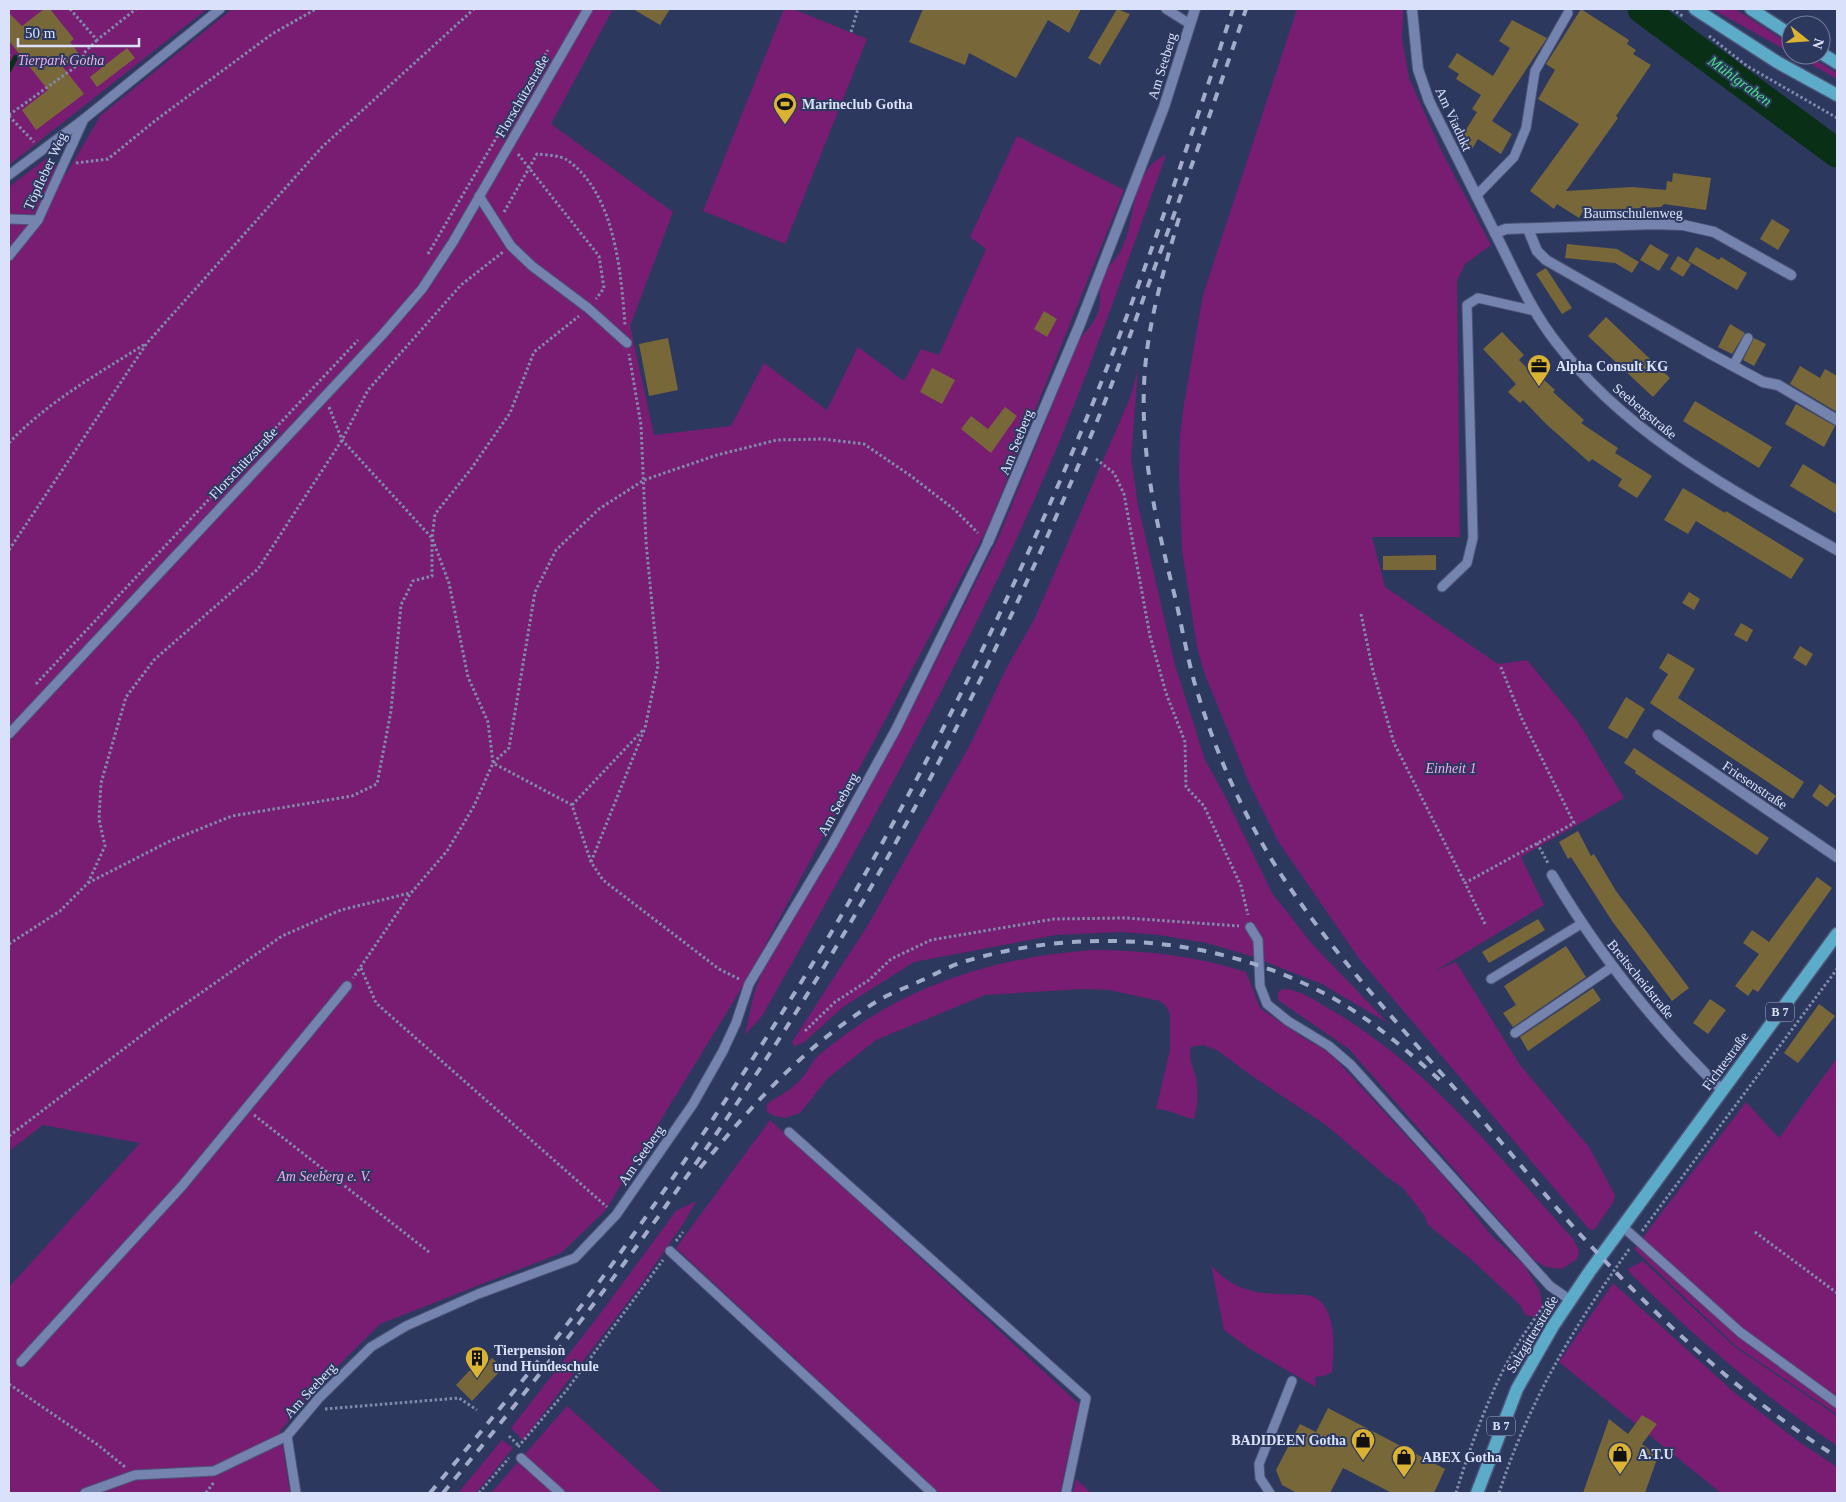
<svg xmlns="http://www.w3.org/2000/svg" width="1846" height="1502" viewBox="0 0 1846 1502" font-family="'Times New Roman',serif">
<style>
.green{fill:#781d72}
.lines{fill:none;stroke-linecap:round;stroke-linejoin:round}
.stream{stroke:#093016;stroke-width:5}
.river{stroke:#093016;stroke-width:29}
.building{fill:#786738}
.service-casing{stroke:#4d5577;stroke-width:11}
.minor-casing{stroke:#4d5577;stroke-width:12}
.primary-casing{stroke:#4d5577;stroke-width:15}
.path{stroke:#808aaa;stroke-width:3;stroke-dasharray:2.5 2.5;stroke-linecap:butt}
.service{stroke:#7583af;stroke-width:9}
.minor{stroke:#7583af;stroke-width:10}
.primary{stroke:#5cabc9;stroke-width:12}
.rail{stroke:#a2abc8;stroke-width:4;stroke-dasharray:9 9;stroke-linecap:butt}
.labels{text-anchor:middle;stroke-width:4;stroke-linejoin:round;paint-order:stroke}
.shield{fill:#2d385f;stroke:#a6afcc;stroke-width:1}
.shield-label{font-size:12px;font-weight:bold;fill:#dae2fb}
.park-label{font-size:14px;font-style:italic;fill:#f3acea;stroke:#2d385f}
.street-label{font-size:14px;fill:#dae2fb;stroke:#2d385f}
.poi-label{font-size:14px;font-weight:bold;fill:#dae2fb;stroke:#2d385f;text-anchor:start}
.water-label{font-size:15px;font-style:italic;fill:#47e27d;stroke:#2d385f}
</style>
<rect width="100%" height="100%" fill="#2d385f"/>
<!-- green -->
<g class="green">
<polygon points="9,9 207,9 9,165"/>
<polygon points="232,9 613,9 551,124 673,212 630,326 654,435 731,426 764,363 827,410 858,347 904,381 921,349 939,355 986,249 970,237 1017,136 1124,190 987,529 746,981 605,1211 561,1253 380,1324 331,1373 280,1431 290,1493 9,1493 9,1287 140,1143 43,1125 9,1151 9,187 48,157 66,174 101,115"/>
<polygon points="784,9 793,9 867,39 785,244 703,211"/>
<polygon points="1297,9 1403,9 1402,39 1409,78 1442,152 1491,245 1465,264 1457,281 1460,537 1372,537 1385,587 1498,664 1527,660 1578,722 1624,798 1521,857 1544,905 1435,971 1456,962 1520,1065 1589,1147 1615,1195 1613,1203 1594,1230 1589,1229 1360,960 1278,841 1249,783 1204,672 1197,647 1182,551 1179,471 1180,435 1184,404 1203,295"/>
<polygon points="1712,9 1735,9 1791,45 1791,53"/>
<polygon points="1795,55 1807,55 1837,73 1837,79"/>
<path d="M 1166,155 C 1127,262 1091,369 1046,473 C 965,660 862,839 762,1016 L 745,1035 L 754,993 L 765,964 L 860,806 L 915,703 L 1000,534 L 1079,340 C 1085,332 1093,324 1097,315 C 1102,304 1099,296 1100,285 C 1102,271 1113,263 1120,252 C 1137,223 1129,170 1166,155 Z"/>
<polygon points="1138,370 1131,458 1138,505 1175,665 1205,760 1224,794 1272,893 1312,944 1388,1023 1322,984 1251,956 1207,943 1159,935 1121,932 1056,935 914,962 843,1007 803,1043 794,1046 792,1042 868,925 970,745 1006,669 1035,618 1130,398"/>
<path d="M 1093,950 C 1145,950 1196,956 1246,972 L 1260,1008 L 1302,1037 L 1329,1052 L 1445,1178 L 1492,1236 L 1524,1265 L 1540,1291 L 1542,1306 L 1534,1317 L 1525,1315 L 1521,1306 L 1473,1261 L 1428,1225 L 1424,1215 L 1403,1188 L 1386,1176 L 1326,1125 L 1252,1076 L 1217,1050 L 1203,1045 L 1191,1047 C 1188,1058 1193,1066 1196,1078 C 1198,1092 1198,1105 1194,1119 C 1181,1117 1170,1109 1156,1109 L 1170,1050 L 1170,1014 L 1166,1006 L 1160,1001 L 1109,990 L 1082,989 L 985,995 L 876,1040 L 828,1078 L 800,1113 L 785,1118 L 775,1116 L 767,1112 L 767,1104 C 776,1097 787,1093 795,1085 C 804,1078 809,1067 816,1058 C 825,1049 838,1040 849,1032 C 920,980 1006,956 1093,950 Z"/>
<path d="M 1283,989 C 1299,989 1314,1000 1328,1008 C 1426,1064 1498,1156 1573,1239 L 1579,1250 L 1577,1259 L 1562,1269 L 1546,1267 L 1534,1260 L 1349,1049 L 1278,1000 L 1278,992 Z"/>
<polygon points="1837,1058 1837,1414 1737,1347 1634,1249 1746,1102 1779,1138"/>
<polygon points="770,1120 1079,1404 1060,1493 939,1493 676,1248"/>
<polygon points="696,1201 685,1221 640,1286 523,1440 511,1428 600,1314 676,1211"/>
<path d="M 1643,1261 L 1736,1348 L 1837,1416 L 1837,1446 C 1763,1395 1695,1338 1631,1274 L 1628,1269 Z"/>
<path d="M 1211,1265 C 1240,1298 1268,1293 1307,1295 C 1338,1300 1334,1348 1332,1372 L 1324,1376 L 1315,1377 L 1316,1387 L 1250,1349 L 1224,1330 Z"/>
<polygon points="1613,1283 1735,1393 1798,1441 1837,1467 1837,1493 1721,1493 1559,1362"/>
<polygon points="567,1406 663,1493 491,1493"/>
<polygon points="502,1440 513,1448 476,1493 458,1493"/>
<polygon points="1076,1479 1091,1493 1073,1493"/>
</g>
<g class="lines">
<!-- stream -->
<polyline class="stream" points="9,70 16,57"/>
<!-- river -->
<polyline class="river" points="1642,9 1837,153"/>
</g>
<!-- building -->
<g class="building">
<polygon points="44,9 50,9 74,39 70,42 79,54 63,67 84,94 36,130 22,110 48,90 9,41 9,13 22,26"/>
<polygon points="633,9 670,9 660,25"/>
<polygon points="923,9 1081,9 1069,33 1048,20 1016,78 969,53 965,65 909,42"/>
<polygon points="1117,9 1130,14 1100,65 1088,58"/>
<polygon points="1581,9 1629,40 1627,44 1636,50 1633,54 1651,65 1616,116 1618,118 1566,191 1632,187 1666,190 1667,181 1672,182 1673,173 1711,178 1706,210 1664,204 1661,207 1583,211 1579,218 1557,204 1554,209 1530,191 1579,124 1538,99 1555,70 1546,64"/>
<polygon points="1512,20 1547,38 1492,121 1512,134 1501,154 1478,139 1472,149 1459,141 1477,112 1472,109 1481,95 1456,79 1459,74 1448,67 1457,53 1493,76 1510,48 1499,41"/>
<polygon points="127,48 135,58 97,87 90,77"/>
<polygon points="1772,219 1790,230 1778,250 1760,239"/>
<polygon points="1567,244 1617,249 1639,262 1632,273 1615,263 1565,258"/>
<polygon points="1650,244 1669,255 1659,271 1640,260"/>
<polygon points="1696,247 1719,260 1721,257 1747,273 1737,290 1688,261"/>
<polygon points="1678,256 1691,264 1683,277 1670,269"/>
<polygon points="1546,268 1572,308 1562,314 1536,274"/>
<polygon points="1044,311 1057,319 1047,337 1034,329"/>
<polygon points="1606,317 1670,378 1653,397 1588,336"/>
<polygon points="1730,324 1745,333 1732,354 1718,347"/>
<polygon points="1502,332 1524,355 1519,360 1541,382 1543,379 1555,390 1553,392 1584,420 1581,423 1618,448 1615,453 1652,476 1637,498 1618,486 1622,479 1592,459 1589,462 1546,424 1523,400 1520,403 1508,392 1516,384 1483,349"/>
<polygon points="668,338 678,390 649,396 639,344"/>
<polygon points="1754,338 1766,344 1754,366 1743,360"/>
<polygon points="1800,366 1820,378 1825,369 1837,376 1837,412 1790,384"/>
<polygon points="932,368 955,380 942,404 920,392"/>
<polygon points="1695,401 1772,447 1759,468 1683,421"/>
<polygon points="1796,404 1835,426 1824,447 1785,424"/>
<polygon points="1005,407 1017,416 991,453 961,429 971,416 988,429"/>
<polygon points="1803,464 1837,485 1837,514 1790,486"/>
<polygon points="1683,488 1725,513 1726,511 1804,559 1791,579 1696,521 1688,534 1664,520"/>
<polygon points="1436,555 1436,570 1383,570 1383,556"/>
<polygon points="1689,592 1700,599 1694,610 1682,603"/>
<polygon points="1741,623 1753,630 1747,642 1734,635"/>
<polygon points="1800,646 1813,654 1806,666 1793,658"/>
<polygon points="1668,653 1695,669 1678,698 1804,782 1793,799 1650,703 1668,674 1659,668"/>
<polygon points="1626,697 1645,709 1627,739 1608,728"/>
<polygon points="1634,748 1769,838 1757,855 1635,773 1636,771 1624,763"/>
<polygon points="1820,784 1836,796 1827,807 1812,796"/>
<polygon points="1578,831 1591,856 1594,854 1616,891 1689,988 1672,1001 1612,921 1571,857 1568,859 1559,842"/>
<polygon points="1817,877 1832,888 1758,992 1753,989 1748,996 1735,986 1759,954 1743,943 1752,930 1769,942"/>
<polygon points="1538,919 1545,930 1489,963 1482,952"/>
<polygon points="1566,946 1586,977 1513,1027 1503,1013 1516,1005 1504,986"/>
<polygon points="1593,988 1601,1000 1528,1051 1520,1037"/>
<polygon points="1710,999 1726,1010 1708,1034 1693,1023"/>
<polygon points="1819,1004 1835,1016 1798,1063 1784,1053"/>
<polygon points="492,1358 503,1368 472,1401 456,1385 471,1369 476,1374"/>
<polygon points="1328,1408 1445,1469 1434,1493 1392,1493 1343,1468 1330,1493 1297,1493 1282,1485 1276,1470 1300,1424 1316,1432"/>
<polygon points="1642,1415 1657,1424 1642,1444 1658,1456 1645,1493 1583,1493 1609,1419 1628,1434"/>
</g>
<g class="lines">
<!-- service casing -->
<g class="service-casing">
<g id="service">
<polyline points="1166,9 1190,24"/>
<polyline points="9,175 84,119 220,9"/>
<polyline points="479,196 511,246 532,266 588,308 627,343"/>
<polyline points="1476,196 1514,157 1526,128 1535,71 1568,13"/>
<polyline points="9,219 38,220"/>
<polyline points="9,256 38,220 84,119"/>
<polyline points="1733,366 1748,338"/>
<polyline points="1442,587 1467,563 1473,538 1467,305 1478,298 1535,311"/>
<polyline points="9,734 383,334 422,289 453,242 588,9"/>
<polyline points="1250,927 1258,940 1260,986 1267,1004 1288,1021 1329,1046 1351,1065 1550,1286 1570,1300"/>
<polyline points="1491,979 1581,924"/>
<polyline points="1515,1033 1612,967"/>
<polyline points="789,1132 1086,1398 1066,1493"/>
<polyline points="1622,1226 1740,1332 1837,1403"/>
<polyline points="670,1251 932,1493"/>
<polyline points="21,1362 182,1186 347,986"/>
<polyline points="287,1436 296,1493"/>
<polyline points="521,1458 560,1493"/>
<polyline points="85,1493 135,1475 214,1471 287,1436 319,1398 371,1347 406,1326 478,1294 575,1258 616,1215 693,1104 723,1051 736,1023 749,984 832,845 896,729 988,542"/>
<polyline points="1270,1493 1260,1478 1259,1464 1292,1381"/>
</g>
</g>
<!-- minor casing -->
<g class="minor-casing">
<g id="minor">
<path d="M 1412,9 L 1418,69 L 1429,101 C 1451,145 1473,189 1495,233 C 1514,270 1530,309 1556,342 C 1628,437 1736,492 1837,550"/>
<polyline points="1528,229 1537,251 1546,260 1709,353 1763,382 1778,385 1837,420"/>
<polyline points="1495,233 1506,229 1653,224 1683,225 1714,232 1791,275"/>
<polyline points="988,542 1080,324 1164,107 1195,9"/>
<polyline points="1658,735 1837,857"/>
<path d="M 1552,875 C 1599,955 1656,1026 1722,1090"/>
</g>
</g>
<!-- primary casing -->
<g class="primary-casing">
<g id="primary">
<polyline points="1695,9 1777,62 1837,95"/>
<polyline points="1751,9 1791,35"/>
<polyline points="1821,53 1837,63"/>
<polyline points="1477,1493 1517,1389 1553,1326 1590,1271 1837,934"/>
</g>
</g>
<!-- path -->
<g class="path">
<polyline points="70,9 97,40 136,9"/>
<polyline points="1672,9 1684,17"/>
<polyline points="851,32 858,9"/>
<polyline points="1709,36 1747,66 1837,118"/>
<polyline points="9,54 9,57"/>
<polyline points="9,115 82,62 84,53 97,40"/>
<polyline points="9,116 34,142"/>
<polyline points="518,154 599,256 604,288 596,299"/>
<polyline points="76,163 108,159 156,120 272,34 316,9"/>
<path d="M 504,212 L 537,154 C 545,155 560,155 567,160 C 615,193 621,272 625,325"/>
<polyline points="428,254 548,50"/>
<polyline points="329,407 342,440 432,538 449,583 468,677 488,722 493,763 474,806 447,851 411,893 353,978"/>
<path d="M 9,443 C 47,402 98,374 145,344"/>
<polyline points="1096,459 1114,473 1124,494 1150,636 1166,693 1185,742 1186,787 1204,806 1241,886 1248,915"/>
<polyline points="9,550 147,343 322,147 474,9"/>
<polyline points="1361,614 1373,671 1394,743 1465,883"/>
<polyline points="36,684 358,340"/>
<polyline points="572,805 643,730"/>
<polyline points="1537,843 1549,865"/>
<polyline points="591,862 645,728 658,666 646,542 641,425 629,354"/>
<polyline points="88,883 170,841 232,816 352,796 377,784 391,711 401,605 413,581 432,576 432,538 435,514 471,469 510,413 534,352 579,316"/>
<polyline points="1485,924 1465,883 1574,823 1522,719 1500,665"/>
<polyline points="9,944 60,911 88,883 105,846 99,819 101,783 126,697 154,660 258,569 342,440 368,390 461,285 503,252"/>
<polyline points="361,968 376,1003 607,1207"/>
<polyline points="739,979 719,969 603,880 591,862 572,805 493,763 509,748 535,592 556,550 599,509 644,480 717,455 777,440 823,439 864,444 911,476 955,510 978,533"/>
<polyline points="805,1031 835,1002 869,980 891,959 931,940 1054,919 1126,918 1239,926"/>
<polyline points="254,1115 429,1252"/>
<polyline points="9,1136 158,1023 282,936 341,910 410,893"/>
<polyline points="1642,1231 1837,969"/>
<polyline points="1755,1232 1837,1293"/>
<polyline points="676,1241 683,1232"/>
<polyline points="9,1384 98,1445 125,1467"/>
<polyline points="325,1409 459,1398 477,1410"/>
<polyline points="509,1436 519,1446"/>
<polyline points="518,1447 566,1391 663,1260"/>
<polyline points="206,1493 214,1482"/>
<polyline points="479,1493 509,1458"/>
<path d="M 1456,1493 C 1470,1447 1489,1394 1513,1352 C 1524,1333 1537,1316 1549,1298"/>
<path d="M 1499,1493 C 1529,1401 1574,1326 1630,1248"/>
</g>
<!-- service -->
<use href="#service" class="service"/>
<!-- minor -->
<use href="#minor" class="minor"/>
<!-- primary -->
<use href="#primary" class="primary"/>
<!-- rail -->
<g class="rail">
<path d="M 1179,218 C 1163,273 1146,328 1144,386 C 1141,460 1158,530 1176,601 C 1182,628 1187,655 1194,681 C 1215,753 1246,823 1288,885 C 1348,974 1425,1052 1494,1134 C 1522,1166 1548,1199 1577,1231 C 1654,1315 1740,1396 1837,1457"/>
<path d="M 700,1168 C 755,1102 805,1045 879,1000 C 891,993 905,988 918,982 C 934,975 949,966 966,961 C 1087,925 1227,937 1338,1001 C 1377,1024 1410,1053 1443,1083"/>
<path d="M 430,1493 C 499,1410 569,1326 631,1238 C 724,1106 814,970 891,827 C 962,697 1026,563 1083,427 C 1140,290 1187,149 1233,9"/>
<path d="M 443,1493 C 614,1288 772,1070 900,835 C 972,703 1037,565 1095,426 C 1120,366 1141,304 1164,242 C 1192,165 1220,87 1246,9"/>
</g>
</g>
<!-- icons -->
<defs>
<g id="stadium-pin" transform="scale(1.25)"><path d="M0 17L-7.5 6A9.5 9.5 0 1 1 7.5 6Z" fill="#dab333" stroke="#2d385f"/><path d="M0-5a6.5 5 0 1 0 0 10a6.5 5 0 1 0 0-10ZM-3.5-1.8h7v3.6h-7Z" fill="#111"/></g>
<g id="office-pin" transform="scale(1.25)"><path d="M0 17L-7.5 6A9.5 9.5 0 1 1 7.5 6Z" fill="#dab333" stroke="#2d385f"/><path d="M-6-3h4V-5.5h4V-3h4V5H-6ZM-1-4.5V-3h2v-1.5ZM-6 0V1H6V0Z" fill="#111"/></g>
<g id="building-pin" transform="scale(1.25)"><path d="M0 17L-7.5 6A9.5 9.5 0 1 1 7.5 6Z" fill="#dab333" stroke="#2d385f"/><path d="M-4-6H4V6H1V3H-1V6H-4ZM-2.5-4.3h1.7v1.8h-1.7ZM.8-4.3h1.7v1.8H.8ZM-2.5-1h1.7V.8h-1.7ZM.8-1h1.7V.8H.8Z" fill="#111"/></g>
<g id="shop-pin" transform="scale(1.25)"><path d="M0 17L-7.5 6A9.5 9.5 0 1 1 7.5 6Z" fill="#dab333" stroke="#2d385f"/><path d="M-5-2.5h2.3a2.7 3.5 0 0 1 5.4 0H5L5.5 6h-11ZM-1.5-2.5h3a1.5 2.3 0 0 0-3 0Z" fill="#111"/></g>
</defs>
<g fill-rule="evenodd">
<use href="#stadium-pin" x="785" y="104"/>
<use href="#office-pin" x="1539" y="366"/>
<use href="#building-pin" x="477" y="1358"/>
<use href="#shop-pin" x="1363" y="1440"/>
<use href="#shop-pin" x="1620" y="1454"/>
<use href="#shop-pin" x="1404" y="1457"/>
</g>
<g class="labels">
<!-- shield labels -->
<g class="shield">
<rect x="1766" y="1002.5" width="28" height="19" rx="4"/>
<rect x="1487" y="1416.5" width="28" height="19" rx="4"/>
</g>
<g class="shield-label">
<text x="1780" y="1016">B 7</text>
<text x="1501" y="1430">B 7</text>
</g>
<!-- park labels -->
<g class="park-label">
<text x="61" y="65">Tierpark Gotha</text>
<text x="1451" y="773">Einheit 1</text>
<text x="324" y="1181">Am Seeberg e. V.</text>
</g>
<!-- street labels -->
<g class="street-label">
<text transform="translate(1162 66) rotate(-73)" y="5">Am Seeberg</text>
<text transform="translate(522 96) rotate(-60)" y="5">Florschützstraße</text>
<text transform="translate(1454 119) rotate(65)" y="5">Am Viadukt</text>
<text transform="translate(45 171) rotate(-65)" y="5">Töpfleber Weg</text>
<text x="1633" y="218">Baumschulenweg</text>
<text transform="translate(1645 411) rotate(40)" y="5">Seebergstraße</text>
<text transform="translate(1016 442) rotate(-68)" y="5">Am Seeberg</text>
<text transform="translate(243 463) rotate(-47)" y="5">Florschützstraße</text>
<text transform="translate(1755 785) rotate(34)" y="5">Friesenstraße</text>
<text transform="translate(838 804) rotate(-61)" y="5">Am Seeberg</text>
<text transform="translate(1641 979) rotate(51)" y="5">Breitscheidstraße</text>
<text transform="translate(1725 1061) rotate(-54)" y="5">Fichtestraße</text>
<text transform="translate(641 1155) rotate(-55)" y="5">Am Seeberg</text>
<text transform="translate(1532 1334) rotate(-59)" y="5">Salzgitterstraße</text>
<text transform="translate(310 1390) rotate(-47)" y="5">Am Seeberg</text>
</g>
<!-- poi labels -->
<g class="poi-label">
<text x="802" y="109">Marineclub Gotha</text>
<text x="1556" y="371">Alpha Consult KG</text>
<text x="494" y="1355">Tierpension<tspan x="494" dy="16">und Hundeschule</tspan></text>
<text x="1346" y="1445" text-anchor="end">BADIDEEN Gotha</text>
<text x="1638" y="1459">A.T.U</text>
<text x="1422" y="1462">ABEX Gotha</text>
</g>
<!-- water labels -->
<g class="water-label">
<text transform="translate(1740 81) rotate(36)" y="5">Mühlgraben</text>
</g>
</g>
<!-- border -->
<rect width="1846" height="1502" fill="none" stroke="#dae2fb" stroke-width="20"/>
<!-- north arrow -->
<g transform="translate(1806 40) rotate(107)"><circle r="24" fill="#2d385f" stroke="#727c9d"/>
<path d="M0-4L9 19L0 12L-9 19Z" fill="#dab333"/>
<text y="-8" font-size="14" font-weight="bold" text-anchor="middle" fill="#dae2fb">N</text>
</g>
<!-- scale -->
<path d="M18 38v8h121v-8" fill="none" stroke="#dae2fb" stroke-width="2.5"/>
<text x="25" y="38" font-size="15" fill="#dae2fb" stroke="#2d385f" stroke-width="4" paint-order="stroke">50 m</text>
</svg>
